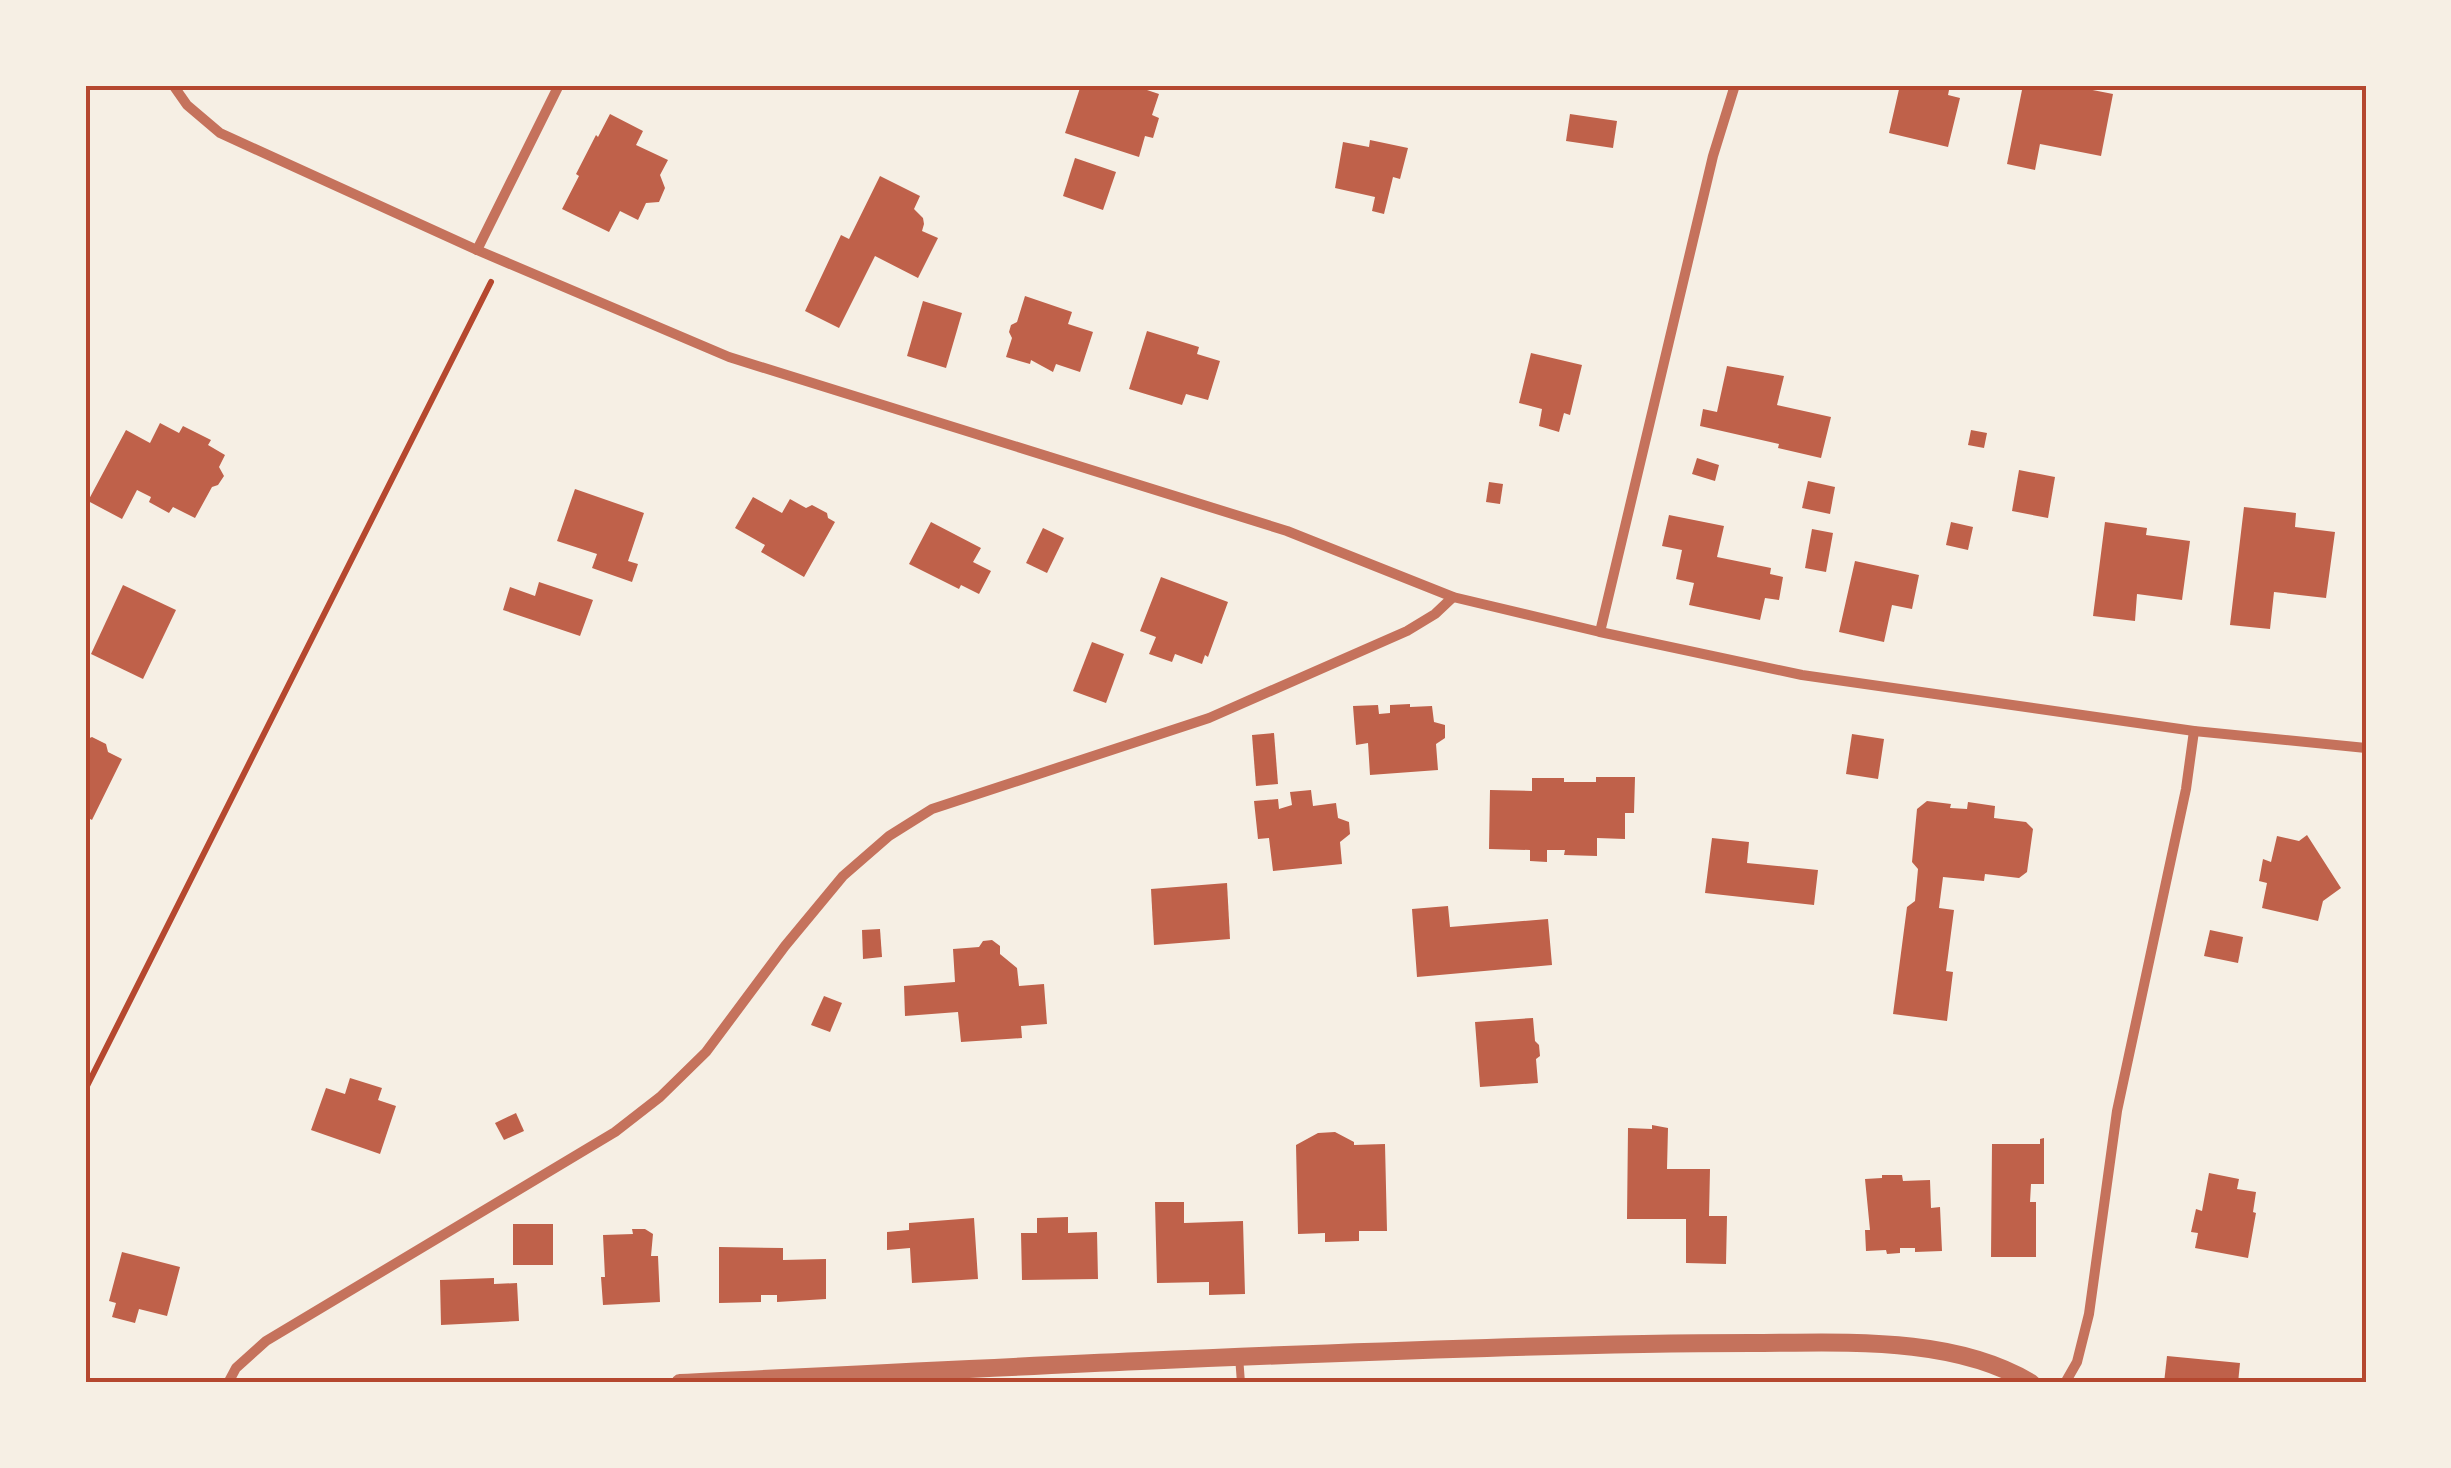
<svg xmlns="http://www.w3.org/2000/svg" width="2451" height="1468" viewBox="0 0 2451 1468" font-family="'Sofia Sans Condensed',sans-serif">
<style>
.building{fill:#bf614a}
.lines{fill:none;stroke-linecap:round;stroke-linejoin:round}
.path{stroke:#b5482f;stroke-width:6}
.service{stroke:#c5725c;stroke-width:8}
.minor{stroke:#c5725c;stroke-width:10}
.tertiary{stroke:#c5725c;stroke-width:18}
.neatline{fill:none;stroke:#b5482f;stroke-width:4}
</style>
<rect width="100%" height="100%" fill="#f6efe4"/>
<!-- building -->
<g class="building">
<polygon points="1081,85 1139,85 1138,87 1159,94 1152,115 1159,118 1153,138 1145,136 1139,157 1065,133"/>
<polygon points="1900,85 1950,85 1948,95 1960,98 1948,147 1889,133"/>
<polygon points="2023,85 2067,85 2113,94 2101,156 2040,144 2035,170 2007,164"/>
<polygon points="610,114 643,131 636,145 668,160 660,175 665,188 659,202 646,203 638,220 620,211 609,232 562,209 579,176 576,174 596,135 598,137"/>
<polygon points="1570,114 1617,121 1613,148 1566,141"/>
<polygon points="1370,140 1408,148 1400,179 1393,177 1384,214 1372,211 1375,197 1335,188 1343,142 1369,147"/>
<polygon points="1075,158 1116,172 1103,210 1063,196"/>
<polygon points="880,176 920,196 914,209 923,218 924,224 922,231 938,238 918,278 875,256 839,328 805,311 841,235 849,239"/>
<polygon points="1025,296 1072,312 1068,324 1093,332 1080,372 1056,364 1053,372 1031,360 1030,364 1006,357 1012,338 1009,332 1011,325 1017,322"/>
<polygon points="923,301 962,313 946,368 907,356"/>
<polygon points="1147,331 1199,347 1197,354 1220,361 1208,400 1186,394 1182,405 1129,389"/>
<polygon points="1531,353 1582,365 1570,415 1564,413 1559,432 1539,426 1542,409 1519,403"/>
<polygon points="1727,366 1784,376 1777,405 1831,417 1821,458 1778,448 1779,444 1700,426 1703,409 1717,412"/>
<polygon points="160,423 179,433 183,426 211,440 208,445 225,455 219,467 224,476 218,485 212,487 195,518 173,507 169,513 149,502 151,497 137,490 122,519 88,501 126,430 150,443"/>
<polygon points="1971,430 1987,433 1984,448 1968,445"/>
<polygon points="1697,458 1719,465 1715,481 1692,474"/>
<polygon points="2019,470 2055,477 2048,518 2012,511"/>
<polygon points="1808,481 1835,487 1830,514 1802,508"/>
<polygon points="1489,482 1503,484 1500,504 1486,502"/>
<polygon points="575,489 644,513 628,561 638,564 632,582 592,568 597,554 557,541"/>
<polygon points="753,497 782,513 790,499 806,508 812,505 827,513 828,518 835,522 804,577 761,552 765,545 735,528"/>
<polygon points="2244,507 2296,513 2295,527 2335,532 2326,598 2274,592 2270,629 2230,625"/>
<polygon points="1669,515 1724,526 1717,557 1771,568 1770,574 1783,577 1779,600 1765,598 1760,620 1689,605 1694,583 1676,579 1682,550 1662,546"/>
<polygon points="931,522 981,548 973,562 991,571 979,594 961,585 959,589 909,564"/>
<polygon points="1951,522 1973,527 1968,550 1946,545"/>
<polygon points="2105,522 2147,528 2146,535 2190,541 2182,600 2137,594 2135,621 2093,616"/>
<polygon points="1043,528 1064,538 1047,573 1026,563"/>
<polygon points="1812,529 1833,533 1826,572 1805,568"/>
<polygon points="1855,561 1919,575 1912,609 1892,605 1884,642 1839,632"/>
<polygon points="1161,577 1228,602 1208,657 1205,655 1202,664 1175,654 1172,662 1149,654 1156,637 1140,631"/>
<polygon points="539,582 593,600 580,636 503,610 510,587 535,596"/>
<polygon points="123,585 176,610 143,679 91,654"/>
<polygon points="1092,642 1124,654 1106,703 1073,691"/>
<polygon points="1410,704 1410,707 1432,706 1434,722 1445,725 1445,738 1436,744 1438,770 1370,775 1368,743 1356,745 1353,706 1378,705 1379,714 1390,713 1390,705"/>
<polygon points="1274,733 1278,784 1256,786 1252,735"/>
<polygon points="1852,734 1884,739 1878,779 1846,774"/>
<polygon points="92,737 106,744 108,752 122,759 92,820 85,816 85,740"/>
<polygon points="1596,777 1635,777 1634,813 1625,813 1625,839 1597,838 1597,856 1564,855 1565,850 1547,850 1547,862 1530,861 1530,850 1489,849 1490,790 1532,791 1532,778 1564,778 1564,782 1596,782"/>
<polygon points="1311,790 1313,806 1336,803 1338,818 1349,822 1350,834 1340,842 1342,864 1273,871 1269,838 1258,839 1254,801 1278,799 1279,809 1292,805 1290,792"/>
<polygon points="1927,801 1951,804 1950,808 1967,809 1968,802 1995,806 1994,818 2026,822 2033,829 2027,872 2019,878 1985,874 1984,881 1943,877 1939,908 1954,910 1946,971 1953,972 1947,1021 1893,1014 1907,907 1915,901 1918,869 1912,862 1917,809"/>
<polygon points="2307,835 2341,888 2323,901 2318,921 2262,908 2267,883 2259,881 2263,859 2271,862 2277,836 2299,841"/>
<polygon points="1712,838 1749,842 1747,863 1818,870 1814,905 1705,893"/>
<polygon points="1227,883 1230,939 1154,945 1151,889"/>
<polygon points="1448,906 1450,927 1548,919 1552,965 1417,977 1412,909"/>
<polygon points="880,929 882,957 863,959 862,930"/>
<polygon points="2210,930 2243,937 2238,963 2204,956"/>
<polygon points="992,940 1000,946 1000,954 1017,968 1019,986 1044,984 1047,1024 1021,1026 1022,1038 961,1042 958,1012 905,1016 904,986 955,982 953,949 979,947 983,941"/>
<polygon points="824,996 842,1003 830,1032 811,1025"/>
<polygon points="1533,1018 1535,1041 1539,1045 1540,1056 1536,1059 1538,1083 1480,1087 1475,1022"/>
<polygon points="350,1078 382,1088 378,1100 396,1106 380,1154 311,1130 326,1088 345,1094"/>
<polygon points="516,1113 524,1131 504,1140 495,1123"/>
<polygon points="1652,1125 1668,1128 1667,1169 1710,1169 1709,1216 1727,1216 1726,1264 1686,1263 1686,1219 1627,1219 1628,1128 1652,1129"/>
<polygon points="1335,1132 1354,1142 1354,1145 1385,1144 1387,1231 1359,1231 1359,1241 1325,1242 1325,1233 1298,1234 1296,1145 1318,1133"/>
<polygon points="2044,1138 2044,1184 2031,1184 2030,1202 2036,1202 2036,1257 1991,1257 1992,1144 2040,1144 2040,1139"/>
<polygon points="2209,1173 2239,1179 2237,1189 2256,1192 2253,1212 2256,1213 2248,1258 2195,1248 2198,1233 2191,1232 2196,1209 2202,1211"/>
<polygon points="1882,1175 1902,1175 1903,1181 1930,1180 1931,1208 1940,1207 1942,1251 1915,1252 1915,1248 1900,1248 1900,1253 1887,1254 1886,1250 1866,1251 1865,1230 1870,1230 1865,1179 1882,1178"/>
<polygon points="1155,1202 1184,1202 1184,1223 1243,1221 1245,1294 1209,1295 1209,1282 1157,1283"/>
<polygon points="1068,1217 1068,1233 1097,1232 1098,1279 1022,1280 1021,1233 1037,1233 1037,1218"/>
<polygon points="974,1218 978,1279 912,1283 910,1248 887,1250 887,1232 909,1230 909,1223"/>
<rect x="513" y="1224" width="40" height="41"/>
<polygon points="632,1229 645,1229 653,1234 651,1256 658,1256 660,1302 603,1305 601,1277 605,1277 603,1235 633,1234"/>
<polygon points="719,1247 783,1248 783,1260 826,1259 826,1299 777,1302 777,1295 761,1295 761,1302 719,1303"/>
<polygon points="122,1252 180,1267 167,1316 139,1309 135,1323 112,1317 116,1303 109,1301"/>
<polygon points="494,1278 494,1284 517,1283 519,1321 441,1325 440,1280"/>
<polygon points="2167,1356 2240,1363 2238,1383 2164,1383"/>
</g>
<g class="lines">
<!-- path -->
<polyline class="path" points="85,1090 491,282"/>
<!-- service -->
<polyline class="service" points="1239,1356 1241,1383"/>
<!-- minor -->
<g class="minor">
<polyline points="173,85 187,105 220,133 477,250 729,357 1287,531 1453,597 1600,632 1802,675 2194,731 2366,748"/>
<polyline points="477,250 559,85"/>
<polyline points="1600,632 1713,156 1735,85"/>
<polyline points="228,1383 236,1368 266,1341 615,1132 660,1097 706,1052 785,946 843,876 889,836 932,809 1209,718 1407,631 1435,614 1453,597"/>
<polyline points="2065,1383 2077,1362 2089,1314 2117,1111 2186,789 2194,731"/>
</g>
<!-- tertiary -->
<path class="tertiary" d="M 680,1383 C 949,1370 1218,1356 1487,1348 C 1575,1345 1663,1343 1751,1343 C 1840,1343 1952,1335 2031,1383"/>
</g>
<!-- border -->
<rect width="2451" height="1468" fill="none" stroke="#f6efe4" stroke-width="175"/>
<rect x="88" y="88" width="2276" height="1292" class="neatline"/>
</svg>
